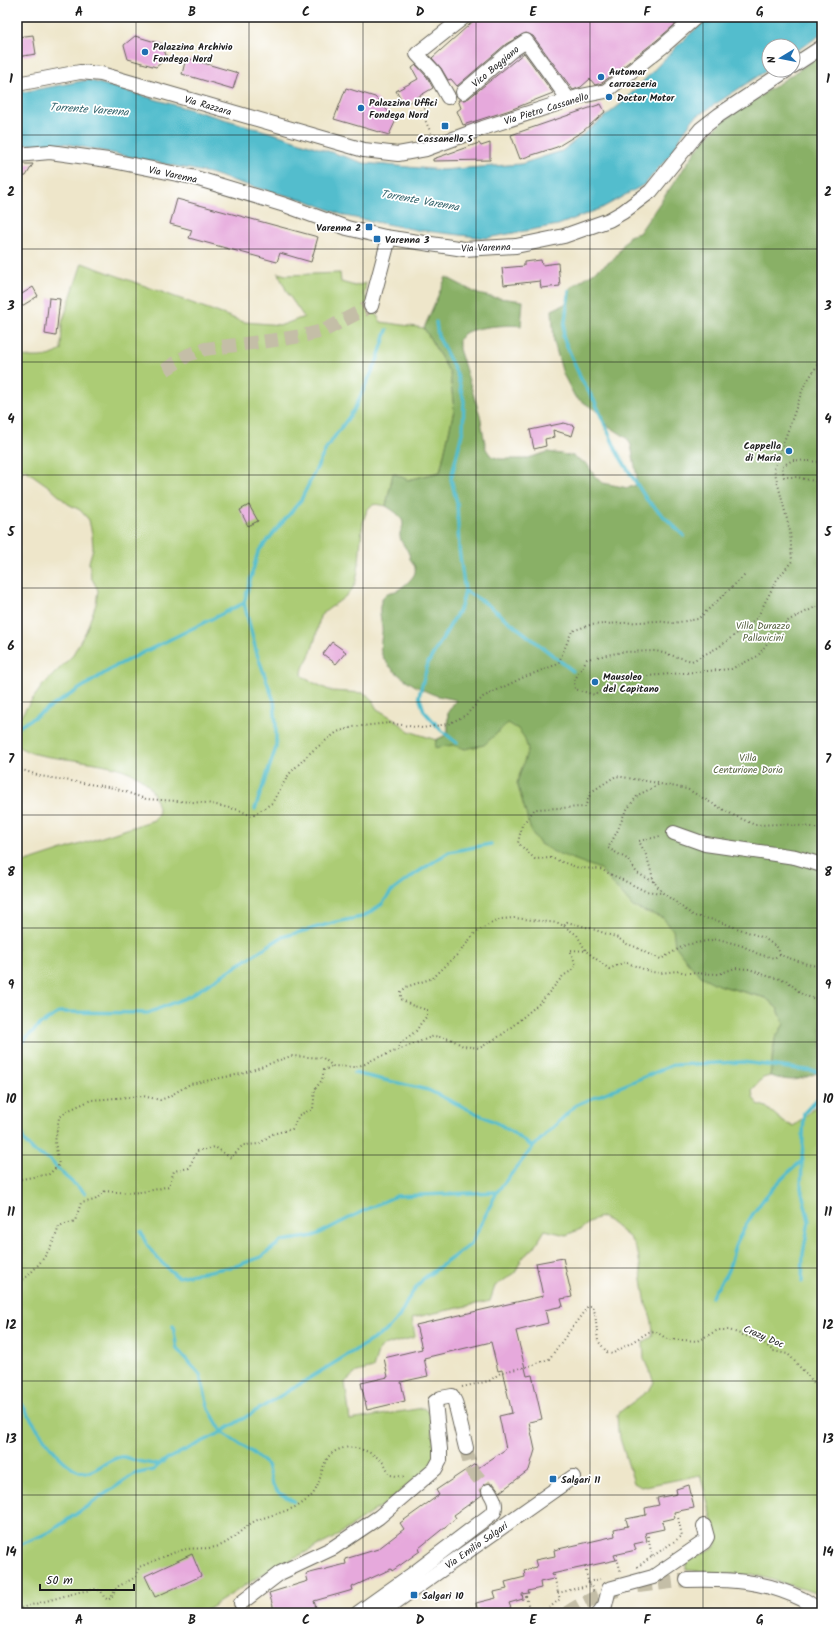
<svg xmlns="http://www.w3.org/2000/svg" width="839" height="1630" viewBox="0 0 839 1630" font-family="Kalam,sans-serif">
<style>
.green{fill:#accc74;stroke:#647448}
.forest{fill:#89b066;stroke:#526641}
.water{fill:#52bdcd;stroke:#376c74}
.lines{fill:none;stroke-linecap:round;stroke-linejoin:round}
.stream{stroke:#52bdcd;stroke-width:3.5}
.building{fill:#e6a9dc}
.minor-tunnel{stroke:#c4bea7;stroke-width:14;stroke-dasharray:14 7;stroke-linecap:butt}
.minor-casing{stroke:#666359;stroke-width:16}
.path{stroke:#666359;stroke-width:2;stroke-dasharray:1 3;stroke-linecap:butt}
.minor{stroke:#fff;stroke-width:14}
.grid{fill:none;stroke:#1c1c1c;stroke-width:1;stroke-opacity:0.55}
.poi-dot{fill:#1f6fb2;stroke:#fff;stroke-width:1.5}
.labels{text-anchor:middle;stroke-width:3.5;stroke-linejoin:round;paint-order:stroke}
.poi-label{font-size:10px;font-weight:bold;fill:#1c1c1c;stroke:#fff;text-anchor:start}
.street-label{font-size:10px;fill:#1c1c1c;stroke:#fff}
.park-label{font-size:10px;fill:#56623f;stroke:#fff}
.water-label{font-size:11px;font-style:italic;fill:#34646c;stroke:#fff}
.neatline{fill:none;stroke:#1c1c1c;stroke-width:1.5}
.grid-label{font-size:13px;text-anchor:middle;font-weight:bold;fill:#1c1c1c}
</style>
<rect width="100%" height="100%" fill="#fff"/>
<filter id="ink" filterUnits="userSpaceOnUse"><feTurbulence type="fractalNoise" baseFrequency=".025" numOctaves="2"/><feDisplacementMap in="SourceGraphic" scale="8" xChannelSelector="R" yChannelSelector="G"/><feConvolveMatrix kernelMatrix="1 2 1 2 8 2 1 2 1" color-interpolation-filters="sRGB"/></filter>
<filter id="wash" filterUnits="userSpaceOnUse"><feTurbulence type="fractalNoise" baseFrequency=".012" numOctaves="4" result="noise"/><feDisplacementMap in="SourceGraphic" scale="16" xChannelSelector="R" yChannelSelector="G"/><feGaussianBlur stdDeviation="0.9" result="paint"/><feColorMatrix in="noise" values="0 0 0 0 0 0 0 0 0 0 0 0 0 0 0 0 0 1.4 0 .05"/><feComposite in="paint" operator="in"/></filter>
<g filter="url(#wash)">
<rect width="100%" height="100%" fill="#eee6ca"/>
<!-- green -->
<path class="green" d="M 82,263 L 244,322 L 282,325 L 304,317 L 288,294 L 278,273 L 286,275 L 340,273 L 341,282 L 355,286 L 366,283 L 364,294 L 381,322 L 424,328 L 450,373 L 454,410 L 440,472 L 408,480 L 393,474 L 386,506 C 381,505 375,503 371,506 C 357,516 363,568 354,586 C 349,597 329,607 320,616 C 318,629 315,642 310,654 C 307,662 302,666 302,675 L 306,679 L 331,691 L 364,693 L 370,697 L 377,709 L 394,719 L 409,731 L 436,740 L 448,734 L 448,712 L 497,671 L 718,985 L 766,998 L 778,1009 L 784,1024 L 775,1039 L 770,1076 L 763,1078 L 752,1090 L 753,1098 L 758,1104 L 766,1107 L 785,1123 L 793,1126 C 804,1120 811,1108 822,1102 L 822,1597 L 813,1592 L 752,1574 L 745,1576 L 686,1570 L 686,1563 L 717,1545 L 713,1521 L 700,1475 L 641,1487 L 634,1483 L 618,1432 L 617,1414 L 650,1389 L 654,1382 L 644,1359 L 643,1342 L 652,1337 C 654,1326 651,1315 646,1305 L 638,1253 L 630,1238 L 609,1221 L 601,1217 L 594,1219 L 581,1229 L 566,1235 L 545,1230 L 534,1248 L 522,1258 L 515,1273 L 495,1286 L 490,1301 L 412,1318 L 415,1337 L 383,1346 L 378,1352 L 373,1368 L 357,1372 L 345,1382 L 350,1420 L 423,1408 L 430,1413 L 437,1461 L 386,1503 L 332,1539 L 263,1574 L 202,1613 L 17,1613 L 17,865 L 154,820 L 159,812 C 157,805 155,795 151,789 C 133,760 70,762 40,755 C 32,754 24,750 17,746 L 17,721 L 42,686 L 72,656 L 86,631 L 96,604 L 98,590 L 91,577 L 89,562 L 93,548 L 92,534 L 89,520 L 80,510 L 68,504 L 48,486 L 24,469 L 17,482 L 17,355 C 31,358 49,359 61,350 L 62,323 Z"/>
<!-- forest -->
<path class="forest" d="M 822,56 L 822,1076 L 817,1073 C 797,1081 791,1082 770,1076 L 775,1039 L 784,1024 L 778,1009 L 766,998 L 718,985 L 702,977 L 689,964 L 675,945 L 673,930 L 663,918 L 633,907 L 600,869 L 554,852 L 540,844 L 531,831 L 517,783 L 528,749 L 524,737 L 518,729 L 508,723 L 484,745 L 465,749 L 453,745 L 435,748 L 436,740 L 448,734 L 448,712 L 456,700 C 449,698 441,697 435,695 C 418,689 389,672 382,655 C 378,647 383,636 382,628 C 381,617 377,607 383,598 C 386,591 392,593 398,590 C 403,587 411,580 414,575 C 417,569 414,564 410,559 C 409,548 401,546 400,536 C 399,532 403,528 403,524 C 403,516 391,509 386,506 L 393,473 L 408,480 L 440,472 L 454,410 L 450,373 L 424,328 L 446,277 L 478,294 L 491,297 L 523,301 L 521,326 C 510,324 474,327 465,333 C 462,335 460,338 459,340 L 459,349 L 480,415 L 486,449 L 491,456 L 500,459 L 525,459 L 548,452 L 573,456 L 587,464 L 596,478 L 603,483 L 628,488 L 636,485 L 637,477 L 631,445 L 627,438 L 607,425 L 597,411 L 575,397 L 563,374 L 554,342 L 552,310 L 567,303 L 570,288 L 614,259 L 629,236 L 639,233 L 702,142 L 723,121 L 812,61 Z"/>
<!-- water -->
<polygon class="water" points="709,17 822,17 822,34 793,53 793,46 769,46 769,69 694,118 683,133 670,155 645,184 602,208 558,225 486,238 417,230 345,216 308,201 250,186 209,173 63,143 17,145 17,93 88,80 279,135 364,163 442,170 521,164 562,151 622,103 679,44"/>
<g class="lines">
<!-- stream -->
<g class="stream">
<polyline points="569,291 563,337 581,379 595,402 618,454 647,500 684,536"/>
<polyline points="436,322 438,336 457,374 464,401 463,429 451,479 457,503 459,549 465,591 461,607 428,663 419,696 424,711 441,730 457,743"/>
<polyline points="465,591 484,602 573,671"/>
<polyline points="244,603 257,654 274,701 276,725 276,748 255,809"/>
<polyline points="17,728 116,666 244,603 258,552 301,500 327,447 354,410 377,361 387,330"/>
<polyline points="17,1047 41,1024 60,1012 148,1013 188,997 282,937 336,922 362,917 371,912 382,904 391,892 415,874 449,852 491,844"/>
<polyline points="354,1073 428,1090 501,1125 533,1147"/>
<polyline points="17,1126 20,1128 24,1141 33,1151 50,1160 66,1177 85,1193"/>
<path d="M 141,1232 C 147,1249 164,1266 178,1277 L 236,1266 L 261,1257 L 282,1241 L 314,1236 L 365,1210 L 396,1196 L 497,1192"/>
<polyline points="802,1282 803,1254 809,1221 801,1188 804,1113 822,1094"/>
<path d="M 712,1297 C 715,1288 720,1284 725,1276 C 731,1267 732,1254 736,1244 C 751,1212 775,1182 803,1160"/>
<polyline points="173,1326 177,1349 200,1375 209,1409 222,1432 253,1453 267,1465 272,1484 279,1493 294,1501"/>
<path d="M 17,1396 C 28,1414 63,1477 89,1472 C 99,1469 109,1459 120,1457 C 123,1456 125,1457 128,1458 C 138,1462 148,1463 159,1465"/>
<polyline points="17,1546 50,1532 134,1474 153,1470 165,1460 218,1434 385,1332 399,1317 410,1296 423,1279 471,1244 497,1192 533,1147 576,1105 673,1065 742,1062 822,1072"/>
</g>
</g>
<g id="blocks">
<!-- building -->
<g class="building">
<polygon points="478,17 675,17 679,21 657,40 602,83 595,85 590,79 581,87 573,90 533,36 526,33 506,44 457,86 451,79 448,80 441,68 432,58"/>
<polygon points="33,35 36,54 17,57 17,37"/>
<polygon points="135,36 162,44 167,58 156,67 128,59 124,45"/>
<polygon points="524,53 553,93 510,110 463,125 457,111 461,108 458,100 464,100 469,98"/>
<polygon points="186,58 238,73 233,89 182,74"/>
<polygon points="416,65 427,77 433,88 404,105 396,91 418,79 412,68"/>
<polygon points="346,88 375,97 396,120 389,135 334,119"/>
<polygon points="601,104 605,112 583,131 557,147 520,159 511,135"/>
<polygon points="479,143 481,146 490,143 490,160 433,161 433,159"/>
<polygon points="17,164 33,164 26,176 17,177"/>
<polygon points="177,199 318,237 311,262 280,253 277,262 189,238 192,230 170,224"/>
<polygon points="541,260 542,265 558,263 560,286 541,288 540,281 504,285 502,268 524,266 524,262"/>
<polygon points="33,287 38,296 17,309 17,297"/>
<polygon points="49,298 60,299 56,336 45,334"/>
<polygon points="564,423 575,426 572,436 553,430 554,437 545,439 546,446 534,449 530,430"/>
<polygon points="249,505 258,521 248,526 240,510"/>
<polygon points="332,642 346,652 336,664 323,654"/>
<polygon points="563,1258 572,1297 561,1299 563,1306 545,1310 548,1323 516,1331 527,1376 532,1375 542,1419 529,1422 535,1450 529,1470 500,1492 493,1483 484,1484 481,1491 482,1495 454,1515 456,1518 419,1548 420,1551 392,1571 391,1569 352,1587 353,1590 314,1601 316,1608 297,1613 275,1613 269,1593 308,1581 306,1574 346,1564 345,1559 378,1549 404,1529 400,1523 439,1495 436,1490 475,1464 478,1468 506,1449 499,1416 512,1413 502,1370 498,1371 491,1342 424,1358 428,1376 401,1382 405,1401 367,1410 361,1383 388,1377 384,1358 422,1349 416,1325 543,1296 536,1263"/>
<polygon points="689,1485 694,1508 674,1512 675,1518 662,1521 664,1529 645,1533 647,1541 634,1544 636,1550 614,1555 616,1560 552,1574 553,1579 540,1582 541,1588 528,1591 529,1593 522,1594 523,1599 509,1603 511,1608 498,1611 499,1613 478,1613 476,1603 496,1598 494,1592 507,1589 505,1582 525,1577 524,1570 537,1567 535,1560 555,1556 554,1550 615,1536 614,1529 628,1526 626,1519 646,1515 645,1508 659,1505 657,1498 677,1494 676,1489"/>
<polygon points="192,1554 201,1576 155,1597 145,1576"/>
</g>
</g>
</g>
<g filter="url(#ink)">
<use href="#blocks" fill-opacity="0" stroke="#666359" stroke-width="1"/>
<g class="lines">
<!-- minor-tunnel -->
<g class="minor-tunnel">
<polyline points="165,370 188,355 205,349 283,339 306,335 323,331 371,306"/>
<polyline points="466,1448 471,1469 489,1491"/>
<polyline points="638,1586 687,1580"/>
<path d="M 567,1613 C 583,1602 599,1596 617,1590"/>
</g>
<!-- minor casing -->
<g class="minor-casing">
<g id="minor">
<polyline points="793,66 822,47"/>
<polyline points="17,84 80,72 101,74 364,150 398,154 426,149 483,128 581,96 606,91 662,47 696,17"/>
<polyline points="463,92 511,51 526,41 569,100"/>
<polyline points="448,97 434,72 417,54 464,17"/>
<polyline points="17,155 50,152 108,160 192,177 285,205 347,228 385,237 464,249 516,246 564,236 609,220 623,212 651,191 701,129 719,115 787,70"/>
<polyline points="371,306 389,238"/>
<polyline points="674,833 705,844 795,857 822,865"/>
<path d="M 687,1580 C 729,1579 763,1580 802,1599 C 809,1602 815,1608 822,1613"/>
<polyline points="241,1603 280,1573 333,1548 379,1517 435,1469 440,1460 440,1449 435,1402 441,1398 452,1396 455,1402 466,1448"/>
<path d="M 358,1613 L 410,1576 L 494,1512 C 497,1503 493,1498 489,1491"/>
<polyline points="380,1613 573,1477"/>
<polyline points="599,1613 605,1605 609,1589 653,1577 704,1542 707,1537 704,1526"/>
</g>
</g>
<!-- path -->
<g class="path">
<polyline points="431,133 421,111 436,103"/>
<polyline points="822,358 804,386 774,469 790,531 792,561 776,581 757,618 719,647 692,661 656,651 622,652 587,659 574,681 575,689 595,695 613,681 635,677 731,669 758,656 768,642 789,620 822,604"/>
<polyline points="822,462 793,460 782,466 784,477 797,477 822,483"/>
<polyline points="17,768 40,776 114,788 146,799 207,803 239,810 252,816 272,803 289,774 311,752 337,732 353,727 389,723 422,728 448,724 466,715 483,697 522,678 558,664 572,631 590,625 656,621 673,623 698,619 745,575"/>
<polyline points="658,783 616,776 591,792 585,807 535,809 522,825 518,843 535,859 551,858 579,868 600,869 645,891 662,893"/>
<polyline points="654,882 647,857 639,841 661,836"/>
<polyline points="564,926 577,935 586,951"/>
<polyline points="780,955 778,948 764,938 715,920 694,916 663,893 654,882 637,873 627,859 608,848 617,832 625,812 638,795 660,784 687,789 731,814 755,825 782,824 812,827 822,830"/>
<polyline points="398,1050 434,1036 451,1039 463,1046 480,1048 503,1034 541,1002 563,976 571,971 576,965 570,950 586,951 609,969 625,962 651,972 661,973 677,971 687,973 719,974 735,968 749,969 770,977 786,980 803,995 815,999 822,998"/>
<polyline points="17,1180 49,1174 59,1165 55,1142 59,1118 67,1111 91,1100 143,1096 160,1100 168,1097 190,1084 241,1074 291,1056 323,1058 333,1066 355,1067 365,1064 374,1059 398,1050 399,1044 416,1031 421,1023 427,1016 427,1010 411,1005 401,999 401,992 406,987 433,978 459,953 475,933 492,923 501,919 515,918 558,923 564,926 567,922 590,928 618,938 627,944 636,947 646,953 661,959 685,945 718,939 743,946 758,954 774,958 780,955 807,964 822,967"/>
<path d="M 17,1285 C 37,1269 52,1251 59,1226 L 75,1221 L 81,1203 L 95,1200 L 105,1191 C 133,1194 143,1193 169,1186 L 174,1171 L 189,1168 L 197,1151 L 215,1147 L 231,1158 L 243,1145 L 259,1144 L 272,1134 L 292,1129 L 299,1115 L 313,1109 L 315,1089 L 322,1080 L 324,1070 L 333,1066"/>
<polyline points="462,1387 489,1381 502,1372 526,1367 549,1359 588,1306 592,1306 595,1313 598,1341 607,1352 612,1354 649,1332 655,1331 667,1339 697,1341 718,1330 729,1330 763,1342 773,1351 788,1354 819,1388 822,1389"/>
<polyline points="648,1536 652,1557"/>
<polyline points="617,1558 621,1573"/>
<polyline points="585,1567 589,1585"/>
<polyline points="637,1567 682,1536 678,1517"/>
<polyline points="554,1575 558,1593"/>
<polyline points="588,1582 600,1579"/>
<polyline points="526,1596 530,1613"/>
<path d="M 17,1609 L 79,1592 L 96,1589 L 101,1591 L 104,1597 L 108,1600 L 111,1598 L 117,1587 L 136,1577 L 139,1567 C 153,1562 174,1551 187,1549 C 196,1548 206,1549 215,1547 C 231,1544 241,1528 255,1521 C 272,1514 294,1511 308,1499 C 327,1484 315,1454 344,1448 C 357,1445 377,1454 385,1465 C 387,1468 388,1472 390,1475 L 405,1477"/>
<polyline points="543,1613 560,1599 558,1593 591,1585 594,1594"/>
</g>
<!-- minor -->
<use href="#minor" class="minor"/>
</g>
</g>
<!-- grid -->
<path class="grid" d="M 136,17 L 136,1613M 249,17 L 249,1613M 363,17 L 363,1613M 476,17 L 476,1613M 590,17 L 590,1613M 703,17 L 703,1613M 17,135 L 822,135M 17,249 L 822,249M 17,362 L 822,362M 17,475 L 822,475M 17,588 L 822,588M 17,702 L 822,702M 17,815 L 822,815M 17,928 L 822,928M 17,1042 L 822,1042M 17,1155 L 822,1155M 17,1268 L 822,1268M 17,1381 L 822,1381M 17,1495 L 822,1495"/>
<!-- markers -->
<g class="poi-dot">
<circle cx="145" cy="52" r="4"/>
<circle cx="601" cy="77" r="4"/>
<circle cx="609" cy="97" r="4"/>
<circle cx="361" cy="108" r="4"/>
<rect x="441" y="122" width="8" height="8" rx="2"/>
<rect x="365" y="223" width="8" height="8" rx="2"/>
<rect x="373" y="235" width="8" height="8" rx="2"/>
<circle cx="789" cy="451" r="4"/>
<circle cx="595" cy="682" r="4"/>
<rect x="549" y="1475" width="8" height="8" rx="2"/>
<rect x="410" y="1591" width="8" height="8" rx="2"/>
</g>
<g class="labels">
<!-- poi labels -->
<g class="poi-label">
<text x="153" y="50">Palazzina Archivio<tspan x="153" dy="12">Fondega Nord</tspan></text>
<text x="609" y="75">Automar<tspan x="609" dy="12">carrozzeria</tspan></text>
<text x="617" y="101">Doctor Motor</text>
<text x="369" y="106">Palazzina Uffici<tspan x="369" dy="12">Fondega Nord</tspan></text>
<text x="445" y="142" text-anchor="middle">Cassanello 5</text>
<text x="361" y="231" text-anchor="end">Varenna 2</text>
<text x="385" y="243">Varenna 3</text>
<text x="781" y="449" text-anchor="end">Cappella<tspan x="781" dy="12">di Maria</tspan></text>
<text x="603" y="680">Mausoleo<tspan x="603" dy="12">del Capitano</tspan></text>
<text x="561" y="1483">Salgari 11</text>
<text x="422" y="1599">Salgari 10</text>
</g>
<!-- street labels -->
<g class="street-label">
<text transform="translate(495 66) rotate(-40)" y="4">Vico Boggiano</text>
<text transform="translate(208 105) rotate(16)" y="4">Via Razzara</text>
<text transform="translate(546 108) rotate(-17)" y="4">Via Pietro Cassanello</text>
<text transform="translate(173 174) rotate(12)" y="4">Via Varenna</text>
<text transform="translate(486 247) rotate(-2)" y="4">Via Varenna</text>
<text transform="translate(764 1336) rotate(23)" y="4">Crazy Doc</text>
<text transform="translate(476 1545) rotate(-35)" y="4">Via Emilio Salgari</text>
</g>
<!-- park labels -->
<g class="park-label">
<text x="763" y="629">Villa Durazzo<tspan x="763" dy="12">Pallavicini</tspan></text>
<text x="748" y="761">Villa<tspan x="748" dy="12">Centurione Doria</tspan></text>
</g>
<!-- water labels -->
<g class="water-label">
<text transform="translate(89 109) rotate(4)" y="4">Torrente Varenna</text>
<text transform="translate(420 200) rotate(10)" y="4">Torrente Varenna</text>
</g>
</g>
<!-- margin -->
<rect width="839" height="1630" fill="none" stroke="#fff" stroke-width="44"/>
<!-- north arrow -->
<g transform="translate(781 58) rotate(260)"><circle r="19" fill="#ffffff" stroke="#a4a4a4"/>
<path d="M0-3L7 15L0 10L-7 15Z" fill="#1f6fb2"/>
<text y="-6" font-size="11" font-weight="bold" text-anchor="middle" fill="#1c1c1c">N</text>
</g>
<!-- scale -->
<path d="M40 1584v6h94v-6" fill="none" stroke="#1c1c1c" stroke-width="2"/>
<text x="46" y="1584" font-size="12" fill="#1c1c1c" stroke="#ffffff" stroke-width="3" paint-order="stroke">50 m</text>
<rect x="22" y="22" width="795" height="1586" class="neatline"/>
<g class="grid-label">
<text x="79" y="16">A</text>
<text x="192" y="16">B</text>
<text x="306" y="16">C</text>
<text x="420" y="16">D</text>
<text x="533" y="16">E</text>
<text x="647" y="16">F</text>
<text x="760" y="16">G</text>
<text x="11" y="83">1</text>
<text x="828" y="83">1</text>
<text x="11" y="196">2</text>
<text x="828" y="196">2</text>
<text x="11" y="310">3</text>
<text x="828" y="310">3</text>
<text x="11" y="423">4</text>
<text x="828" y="423">4</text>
<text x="11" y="536">5</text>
<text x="828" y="536">5</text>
<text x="11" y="650">6</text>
<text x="828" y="650">6</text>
<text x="11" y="763">7</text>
<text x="828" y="763">7</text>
<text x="11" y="876">8</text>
<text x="828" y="876">8</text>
<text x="11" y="989">9</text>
<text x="828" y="989">9</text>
<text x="11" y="1103">10</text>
<text x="828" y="1103">10</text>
<text x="11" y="1216">11</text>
<text x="828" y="1216">11</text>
<text x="11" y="1329">12</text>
<text x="828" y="1329">12</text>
<text x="11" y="1443">13</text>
<text x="828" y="1443">13</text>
<text x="11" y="1556">14</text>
<text x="828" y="1556">14</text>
<text x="79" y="1624">A</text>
<text x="192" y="1624">B</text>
<text x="306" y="1624">C</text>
<text x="420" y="1624">D</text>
<text x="533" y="1624">E</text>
<text x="647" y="1624">F</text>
<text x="760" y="1624">G</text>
</g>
</svg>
